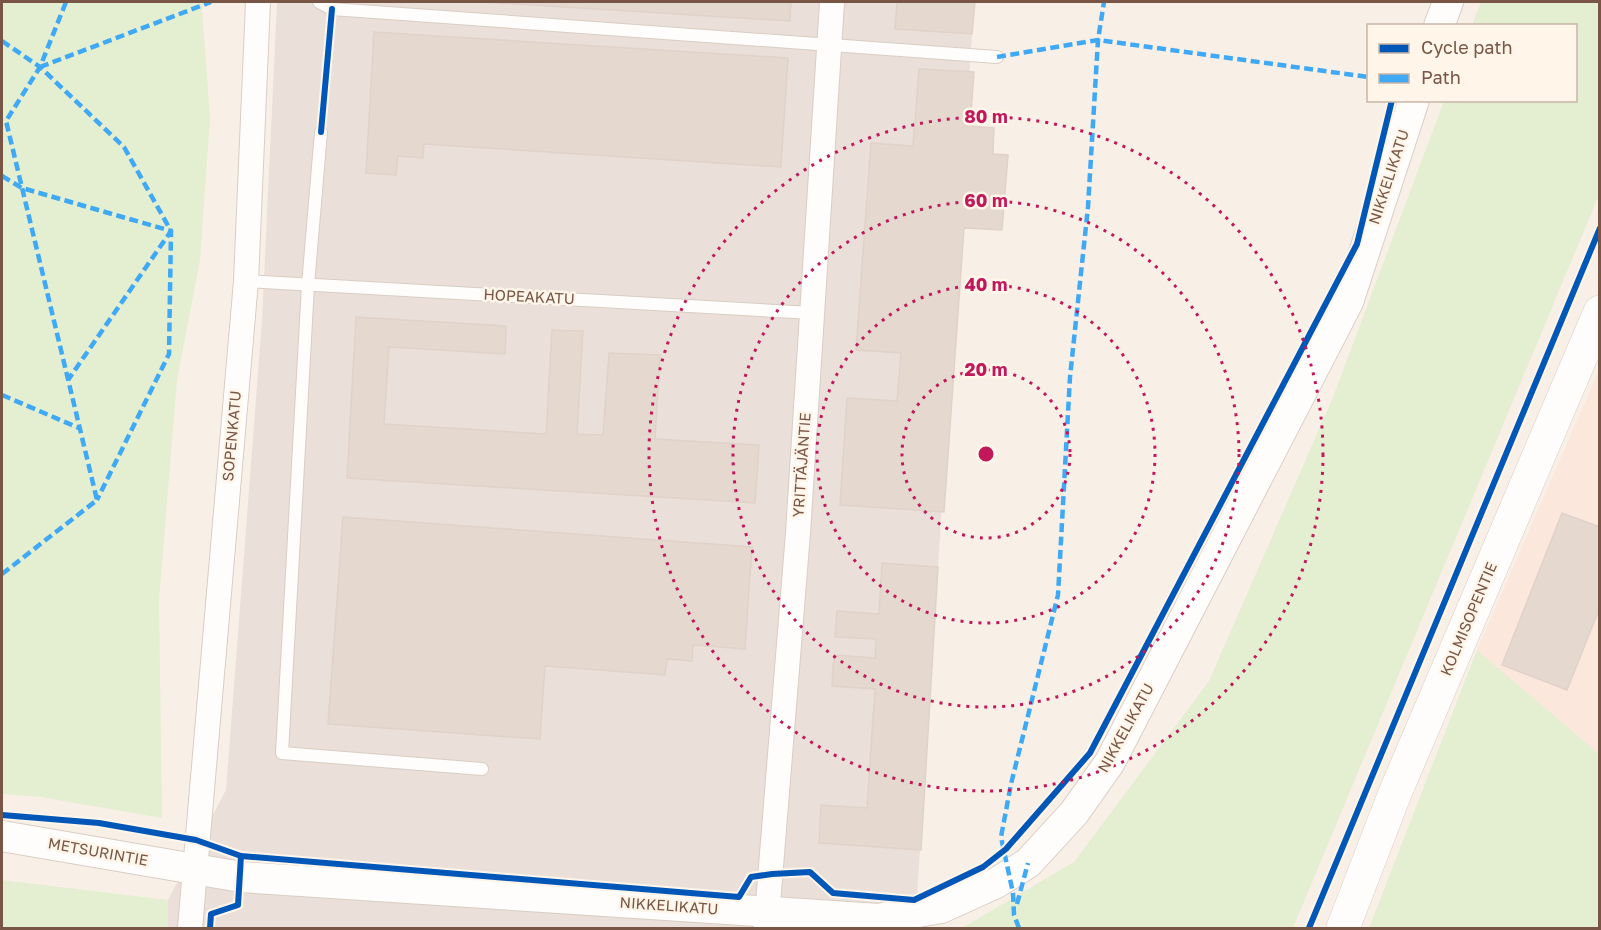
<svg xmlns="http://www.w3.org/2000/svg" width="1601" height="930" viewBox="0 0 1601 930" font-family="'Golos Text',sans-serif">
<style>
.commercial{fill:#fce7dd}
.industrial{fill:#eae0d9}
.green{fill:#e4eed0}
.building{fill:#e4d8cf;stroke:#e1d2c9;stroke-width:1.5}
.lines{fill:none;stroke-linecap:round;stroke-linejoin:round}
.service-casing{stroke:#d9cdc5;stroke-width:14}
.minor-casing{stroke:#d9cdc5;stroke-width:26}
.tertiary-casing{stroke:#d9cdc5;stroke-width:32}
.secondary-casing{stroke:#d8cdc3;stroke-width:34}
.service{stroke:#fefdfb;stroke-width:12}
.minor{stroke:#fefdfb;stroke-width:24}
.tertiary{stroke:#fefdfb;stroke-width:30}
.secondary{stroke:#fefdfb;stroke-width:33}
.quiet{stroke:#3fa9f5;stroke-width:4.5;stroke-dasharray:9 4.5;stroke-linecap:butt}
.cycleway-casing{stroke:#fff5e9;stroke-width:10}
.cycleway{stroke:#0057b8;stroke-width:6}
.ring{fill:none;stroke:#c2185b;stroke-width:3;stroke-dasharray:3 6}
.labels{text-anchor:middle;stroke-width:5;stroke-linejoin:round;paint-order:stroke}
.street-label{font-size:15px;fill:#785545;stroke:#fff5e9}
.centre{fill:#c2185b;stroke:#fff5e9;stroke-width:3}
.ring-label{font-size:18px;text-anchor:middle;font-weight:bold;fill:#c2185b;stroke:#fff5e9;stroke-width:5;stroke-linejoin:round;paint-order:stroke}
</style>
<rect width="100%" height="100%" fill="#f8f0e7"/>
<!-- commercial -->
<polygon class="commercial" points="1599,370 1599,754 1477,650"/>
<!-- industrial -->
<polygon class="industrial" points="277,2 974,2 915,928 168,928 168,900 226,790 262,320"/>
<!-- green -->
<g class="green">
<polygon points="2,2 203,2 202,10 210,117 200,260 177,380 159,600 162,818 41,797 2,794"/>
<polygon points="1481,2 1599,2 1599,195 1293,928 962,928 1074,862 1209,681 1333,397 1444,101 1576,100 1576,26 1472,25"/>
<polygon points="1477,650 1599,754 1599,928 1369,928"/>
<polygon points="2,880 168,900 168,928 2,928"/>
</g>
<!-- building -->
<g class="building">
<polygon points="483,2 791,2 790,21"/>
<polygon points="897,2 975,2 972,34 895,29"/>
<polygon points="374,32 788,58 781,167 424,144 423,158 398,156 396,175 366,173"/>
<polygon points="919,69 974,72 970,126 994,128 993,154 1008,155 1002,230 964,228 944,512 840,505 847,398 897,401 901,353 856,350 871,143 913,146"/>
<polygon points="356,317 506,326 505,354 389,347 384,424 546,434 552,330 583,331 577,434 603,435 609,353 660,355 655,439 759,445 755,503 347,478"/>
<polygon points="1562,513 1600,527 1600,607 1567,690 1502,665"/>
<polygon points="343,517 752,547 745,649 693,645 692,661 667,659 665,675 545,666 540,739 328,724"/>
<polygon points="882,563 938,567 921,850 819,843 821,805 867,808 875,689 832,686 834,655 875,658 876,639 835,637 837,611 879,614"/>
</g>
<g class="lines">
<!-- service casing -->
<g class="service-casing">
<g id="service">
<polyline points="319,2 332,9 997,57"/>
<polyline points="321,132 308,285 282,753 482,769"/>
<polyline points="246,281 812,313"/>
</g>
</g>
<!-- minor casing -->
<g class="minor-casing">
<g id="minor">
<polyline points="190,928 246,281 258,2"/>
<polyline points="766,928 798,533 832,2"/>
</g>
</g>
<!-- tertiary casing -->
<g class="tertiary-casing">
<g id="tertiary">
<polyline points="1439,26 1448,2"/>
<polyline points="2,836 241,877 878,919 941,908 996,883 1028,863 1074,813 1110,762 1348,302 1414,100"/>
</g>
</g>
<!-- secondary casing -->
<g class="secondary-casing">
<polyline id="secondary" points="1343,928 1395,793 1600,312"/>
</g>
<!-- service -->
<use href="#service" class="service"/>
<!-- minor -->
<use href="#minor" class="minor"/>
<!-- tertiary -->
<use href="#tertiary" class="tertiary"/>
<!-- secondary -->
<use href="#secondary" class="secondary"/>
<!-- quiet -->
<g class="quiet">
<polyline points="2,41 40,67 124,147 171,231 68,380"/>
<polyline points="997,57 1098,40 1368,77"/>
<polyline points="40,67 211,2"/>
<polyline points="2,176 22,188 171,231 169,354 97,500"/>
<polyline points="2,395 79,428"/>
<polyline points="2,574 97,500 6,121 40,67 66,2"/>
<polyline points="1017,904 1028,863"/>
<polyline points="1019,928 1014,915 1013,893 1001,837 1011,784 1058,595 1070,377 1088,207 1098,40 1104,2"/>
</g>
<!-- cycleway casing -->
<g class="cycleway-casing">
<g id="cycleway">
<polyline points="321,132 332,9"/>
<polyline points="2,815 99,823 196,840 241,856 739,897 751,877 772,874 810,872 833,893 914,900 983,867 1006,849 1090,753 1357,244 1392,100"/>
<polyline points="210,928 211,914 238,905 241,856"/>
<polyline points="1309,928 1600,228"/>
</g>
</g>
<!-- cycleway -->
<use href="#cycleway" class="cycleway"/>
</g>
<!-- distance rings -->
<g class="ring">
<circle cx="986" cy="454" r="84"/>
<circle cx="986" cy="454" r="169"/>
<circle cx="986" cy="454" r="253"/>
<circle cx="986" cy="454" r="337"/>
</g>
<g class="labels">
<!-- street labels -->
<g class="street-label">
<text transform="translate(1389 177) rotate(-72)" y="5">NIKKELIKATU</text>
<text transform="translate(529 297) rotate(3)" y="5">HOPEAKATU</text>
<text transform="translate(232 436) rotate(-85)" y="5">SOPENKATU</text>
<text transform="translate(802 465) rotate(-86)" y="5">YRITTÄJÄNTIE</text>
<text transform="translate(1469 619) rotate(-67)" y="5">KOLMISOPENTIE</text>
<text transform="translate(1126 728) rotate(-61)" y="5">NIKKELIKATU</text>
<text transform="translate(98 852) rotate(10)" y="5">METSURINTIE</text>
<text transform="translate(669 906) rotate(4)" y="5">NIKKELIKATU</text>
</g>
</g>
<circle cx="986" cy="454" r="9" class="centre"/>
<g class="ring-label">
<text x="986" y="123">80 m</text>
<text x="986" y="207">60 m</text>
<text x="986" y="291">40 m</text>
<text x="986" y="376">20 m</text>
</g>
<!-- border -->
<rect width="1601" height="930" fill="none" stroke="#785545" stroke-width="6"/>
<!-- legend -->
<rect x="1367" y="24" width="210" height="78" fill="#fff5e9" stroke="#c9b5a7" stroke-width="1.5"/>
<rect x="1379" y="44" width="30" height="9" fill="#0057b8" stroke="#c9b5a7" stroke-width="1.5"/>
<text x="1421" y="54" font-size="18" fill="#785545">Cycle path</text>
<rect x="1379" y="74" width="30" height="9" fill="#3fa9f5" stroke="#c9b5a7" stroke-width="1.5"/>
<text x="1421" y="84" font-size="18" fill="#785545">Path</text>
</svg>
